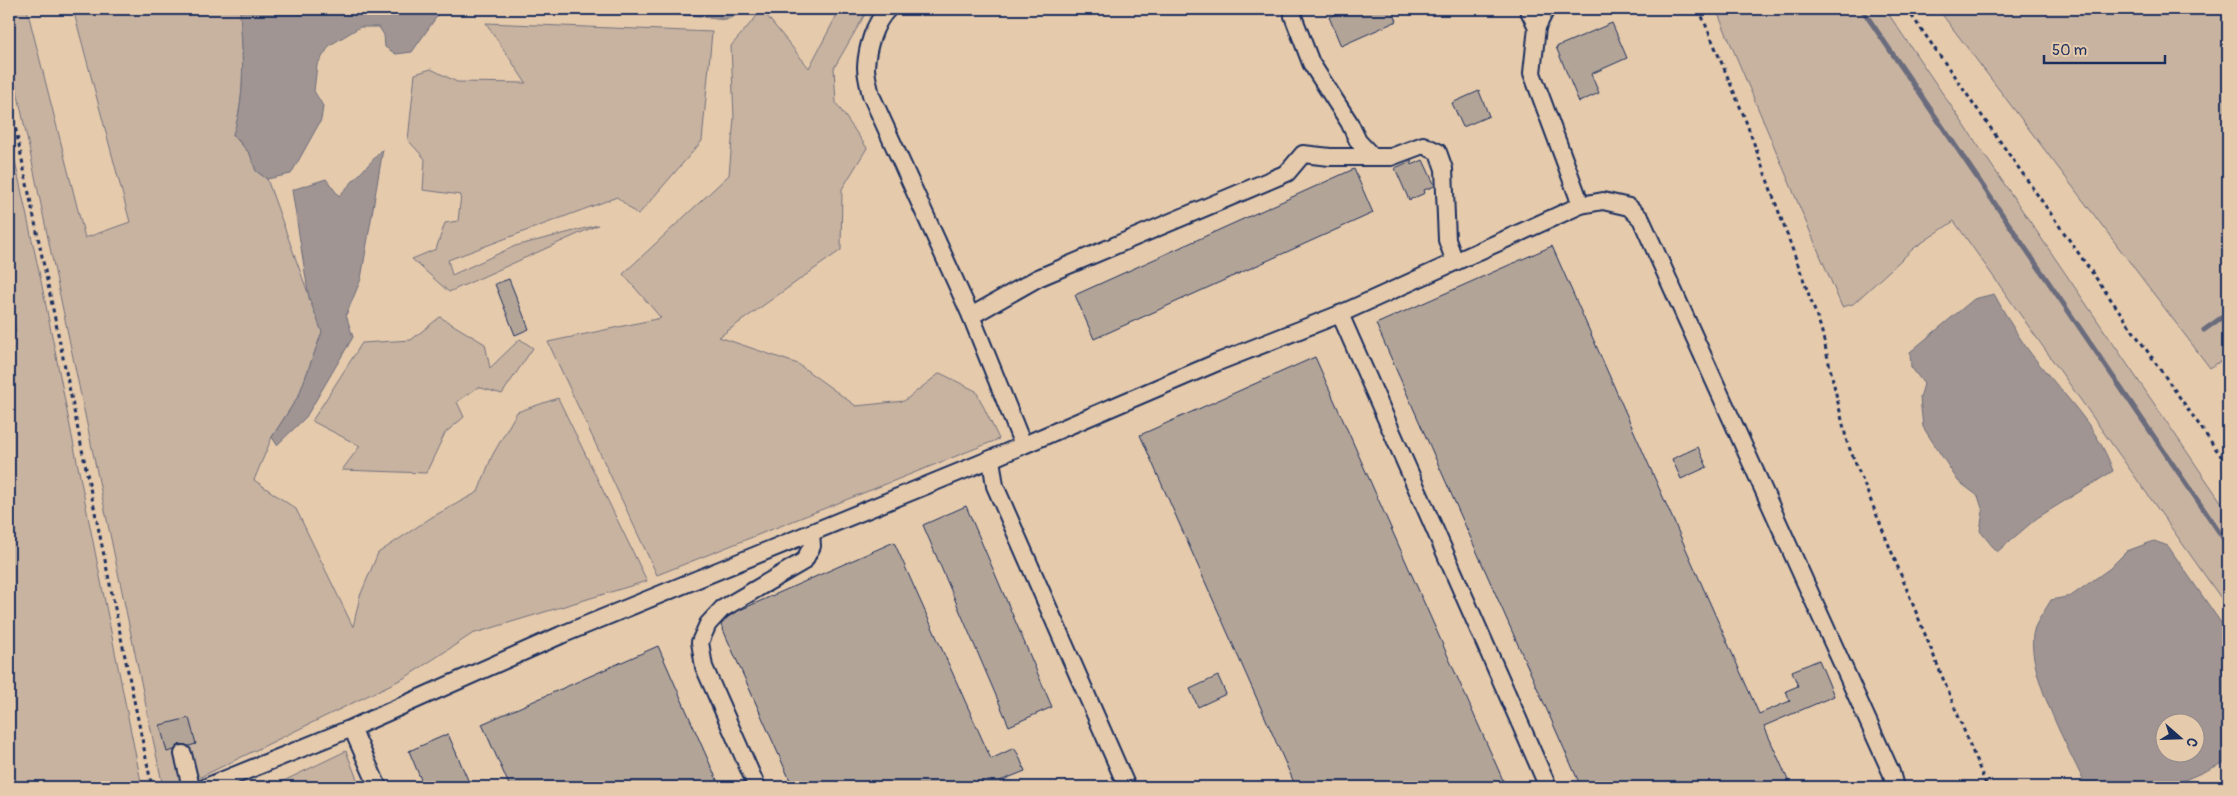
<svg xmlns="http://www.w3.org/2000/svg" width="2237" height="796" viewBox="0 0 2237 796" font-family="Pangolin,sans-serif">
<style>
.green{fill:#c8b3a0;stroke:#72717f}
.water{fill:#a09592;stroke:#6b6c7d;fill-rule:evenodd}
.lines{fill:none;stroke-linecap:round;stroke-linejoin:round}
.stream{stroke:#6b6c7d;stroke-width:5}
.building{fill:#b3a498;stroke:#1b2f5e}
.minor-casing{stroke:#1b2f5e;stroke-width:20}
.path{stroke:#1b2f5e;stroke-width:3;stroke-dasharray:4 4;stroke-linecap:butt}
.minor{stroke:#e5caac;stroke-width:16}
</style>
<rect width="100%" height="100%" fill="#e5caac"/>
<filter id="ink" filterUnits="userSpaceOnUse"><feTurbulence type="fractalNoise" baseFrequency=".02" numOctaves="2"/><feDisplacementMap in="SourceGraphic" scale="10" xChannelSelector="R" yChannelSelector="G"/><feConvolveMatrix kernelMatrix="1 2 1 2 8 2 1 2 1" color-interpolation-filters="sRGB"/></filter>
<g filter="url(#ink)">
<!-- green -->
<g class="green">
<path d="M 9,9 L 27,9 L 85,238 L 130,222 L 73,9 L 240,9 C 242,50 247,95 233,135 L 250,154 L 256,171 L 267,179 L 322,332 L 299,395 L 272,437 L 254,480 L 296,509 L 353,627 L 360,596 L 378,553 L 432,517 L 478,492 L 492,456 L 517,412 L 558,398 L 647,581 L 472,634 L 406,677 L 180,787 L 163,787 L 9,52 Z"/>
<polygon points="840,9 868,9 834,68 836,103 867,148 842,189 841,250 719,337 798,364 856,406 904,401 940,373 976,391 999,439 657,575 548,342 661,318 623,274 729,175 734,118 731,46 762,10 809,68"/>
<polygon points="1716,9 1885,9 2228,512 2228,608 1954,221 1914,248 1853,304 1842,307"/>
<polygon points="1938,9 2228,9 2228,356 2210,368"/>
<polygon points="486,23 712,32 702,141 638,215 617,197 448,260 452,275 515,246 598,225 449,292 412,259 436,249 445,223 458,221 461,195 423,190 425,159 408,140 415,74 431,69 457,82 526,83"/>
<polygon points="9,134 41,281 142,787 9,787 9,334 16,332 9,302"/>
<polygon points="440,317 485,344 490,368 520,339 533,348 502,394 478,387 457,402 464,417 445,433 426,473 342,470 360,446 312,421 362,343 411,340"/>
<polygon points="346,751 360,787 271,787"/>
</g>
<!-- water -->
<g class="water">
<path d="M 240,9 L 442,9 L 412,52 L 396,54 L 385,47 L 384,35 L 379,27 L 360,27 L 330,45 L 317,65 L 314,91 L 323,106 L 321,120 L 291,174 L 267,179 L 256,171 L 250,154 L 233,134 C 247,95 242,50 240,9 Z"/>
<path d="M 578,9 L 744,9 C 730,23 718,20 701,16 Z"/>
<polygon points="383,149 361,279 346,315 353,337 306,417 277,445 272,437 299,395 322,332 309,298 292,190 326,179 339,196"/>
<path d="M 1994,294 C 2004,312 2014,330 2026,347 C 2055,387 2097,423 2113,471 L 2037,518 L 1997,552 L 1980,531 L 1983,511 L 1978,496 L 1958,481 L 1923,427 L 1920,398 L 1924,384 L 1911,367 L 1910,352 L 1974,299 Z"/>
<path d="M 2154,541 L 2168,546 L 2228,633 L 2228,761 L 2169,787 L 2088,787 L 2084,782 C 2068,747 2021,663 2035,627 C 2039,618 2046,609 2051,600 L 2071,596 L 2109,569 L 2127,551 ZM 2164,724 L 2194,724 L 2194,754 L 2164,754 Z"/>
</g>
<g class="lines">
<!-- stream -->
<g class="stream">
<polyline points="1862,9 2228,545"/>
<polyline points="2204,330 2228,313"/>
</g>
</g>
<!-- building -->
<g class="building">
<polygon points="1348,9 1392,9 1397,21 1341,46 1329,17"/>
<polygon points="1612,23 1627,58 1591,74 1599,93 1579,102 1556,47"/>
<polygon points="1479,91 1489,116 1463,127 1452,103"/>
<polygon points="1423,160 1435,186 1424,190 1425,193 1409,200 1395,168 1411,161 1412,165"/>
<polygon points="1354,169 1373,213 1094,339 1075,295"/>
<polygon points="1552,246 1759,714 1790,701 1786,691 1798,686 1792,671 1819,660 1834,696 1764,726 1791,787 1581,787 1376,324"/>
<polygon points="509,279 529,329 515,335 495,284"/>
<polygon points="1315,357 1506,787 1296,787 1140,435"/>
<polygon points="1698,447 1707,467 1681,479 1672,459"/>
<polygon points="966,506 1052,707 1009,726 923,525"/>
<polygon points="894,542 991,759 1014,748 1018,754 1025,771 1000,781 1003,787 793,787 721,625 728,617 740,610"/>
<polygon points="658,646 720,787 510,787 482,724"/>
<polygon points="1218,676 1226,694 1198,707 1190,689"/>
<polygon points="189,718 196,744 189,746 180,744 174,750 167,752 160,725"/>
<polygon points="448,734 471,787 424,787 409,751"/>
</g>
<g class="lines">
<!-- minor casing -->
<g class="minor-casing">
<g id="minor">
<path d="M 888,9 C 874,23 867,48 866,67 C 866,76 869,86 871,95 L 971,316 L 1023,445"/>
<polyline points="1293,9 1293,16 1311,63 1349,122 1358,141 1373,157"/>
<polyline points="1528,9 1537,27"/>
<polyline points="1546,9 1537,27 1532,73 1581,205"/>
<polyline points="1340,314 1548,787"/>
<polyline points="971,316 1038,278 1287,173 1303,154 1330,157 1391,157 1423,145 1438,152 1444,169 1447,240 1455,262"/>
<polyline points="991,459 995,486 1127,787"/>
<polyline points="352,728 378,787"/>
<polyline points="183,754 191,787"/>
<polyline points="206,787 352,728 561,635 991,459 1218,362 1340,314 1581,205 1603,201 1629,207 1641,219 1891,772 1895,787"/>
<polyline points="757,787 704,667 700,642 708,624 722,609 804,561 812,546 811,533"/>
</g>
</g>
<!-- path -->
<g class="path">
<polyline points="1699,9 1744,116 1821,328 1847,442 1987,787"/>
<polyline points="1907,9 2228,466"/>
<polyline points="9,97 152,787"/>
</g>
<!-- minor -->
<use href="#minor" class="minor"/>
</g>
</g>
<!-- margin -->
<rect width="2237" height="796" fill="none" stroke="#e5caac" stroke-width="30"/>
<rect x="15" y="15" width="2207" height="766" fill="none" stroke="#1b2f5e" stroke-width="2" filter="url(#ink)"/>
<!-- north arrow -->
<g transform="translate(2180 738) rotate(110)"><circle r="24" fill="#e5caac" stroke="#948c8d"/>
<path d="M0-4L9 19L0 12L-9 19Z" fill="#1b2f5e"/>
<text y="-8" font-size="14" font-weight="bold" text-anchor="middle" fill="#1b2f5e">С</text>
</g>
<!-- scale -->
<path d="M2044 55v8h121v-8" fill="none" stroke="#1b2f5e" stroke-width="2.5"/>
<text x="2052" y="55" font-size="15" fill="#1b2f5e" stroke="#e5caac" stroke-width="4" paint-order="stroke">50 m</text>
</svg>
